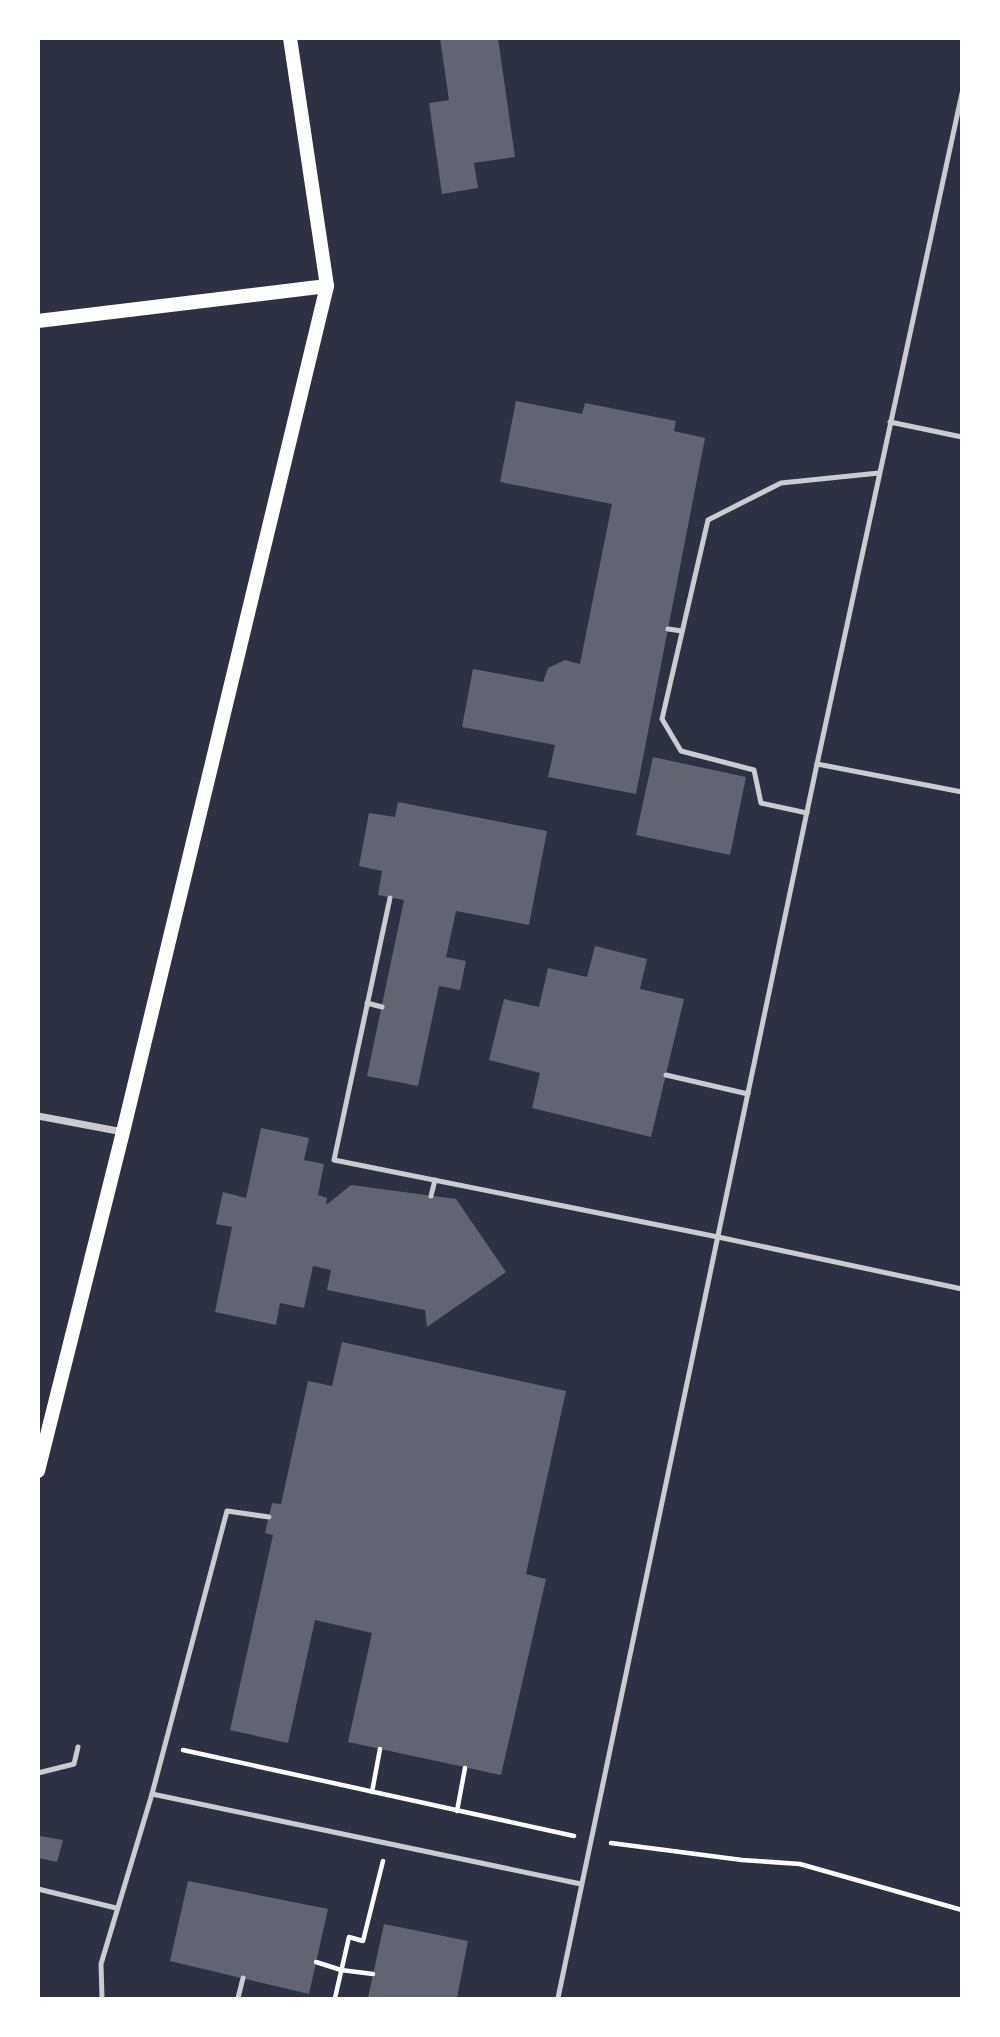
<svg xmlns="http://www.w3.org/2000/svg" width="1000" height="2037" viewBox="0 0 1000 2037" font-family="'Titillium Web',sans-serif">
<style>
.building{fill:#626471}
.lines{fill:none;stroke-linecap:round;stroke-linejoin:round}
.path{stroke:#fff;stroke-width:4.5}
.service{stroke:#caccd0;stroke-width:5}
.minor{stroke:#caccd0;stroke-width:7}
.secondary{stroke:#fff;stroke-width:14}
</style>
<rect width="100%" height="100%" fill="#2d3142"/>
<!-- building -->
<g class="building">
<polygon points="440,38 498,38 515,157 474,163 478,188 442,194 429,103 449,100"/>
<polygon points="516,401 582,414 585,403 676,421 674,431 705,438 636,794 548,777 555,745 462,727 473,669 543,682 548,668 565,660 580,664 612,504 500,482"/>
<polygon points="653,757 746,777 730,855 636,835"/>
<polygon points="398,802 547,831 529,925 456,911 446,957 466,961 460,990 439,986 418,1086 367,1076 404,900 378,895 382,871 359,866 369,813 395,817"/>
<polygon points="595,946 647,959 640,989 684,999 651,1137 532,1108 540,1073 489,1060 504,999 539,1007 548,968 587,977"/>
<polygon points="261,1128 309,1138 304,1160 324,1164 318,1195 327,1198 326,1205 351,1185 456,1199 506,1272 427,1327 425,1310 327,1290 331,1270 313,1266 304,1308 280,1303 276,1325 215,1312 232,1227 216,1224 223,1192 246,1198"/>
<polygon points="342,1342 566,1391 526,1574 546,1579 501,1775 348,1742 372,1633 315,1620 288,1743 230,1730 273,1535 265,1533 272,1503 281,1504 308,1381 332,1386"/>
<polygon points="40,1836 63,1840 57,1862 38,1858"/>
<polygon points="188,1881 328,1909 309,1994 170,1961"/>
<polygon points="384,1924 468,1941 457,1998 368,1998"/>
</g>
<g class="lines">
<!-- path -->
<g class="path">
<polyline points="183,1750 574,1836"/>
<polyline points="372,1792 380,1749"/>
<polyline points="457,1811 465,1768"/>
<polyline points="611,1843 742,1860 800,1864 962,1910"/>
<polyline points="316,1962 341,1970 373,1974"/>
<polyline points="335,1998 349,1937 363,1941 383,1861"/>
</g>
<!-- service -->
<g class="service">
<polyline points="890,422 962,437"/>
<polyline points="668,629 682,631"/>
<polyline points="817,764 962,792"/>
<polyline points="807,813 761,803 754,770 681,751 662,719 708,520 781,483 879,473"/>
<polyline points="390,898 334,1160 718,1237 962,1289"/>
<polyline points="367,1003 382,1007"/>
<polyline points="666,1075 748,1094"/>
<polyline points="431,1196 435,1180"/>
<polyline points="38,1773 74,1764 78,1747"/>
<polyline points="152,1794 581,1884"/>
<polyline points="38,1889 116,1908"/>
<polyline points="102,1998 101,1964 152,1794 227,1511 269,1517"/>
<polyline points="238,1998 243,1978"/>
<polyline points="558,1998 817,764 962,93"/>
</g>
<!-- minor -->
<polyline class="minor" points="38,1116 123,1132"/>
<!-- secondary -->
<g class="secondary">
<polyline points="38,321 327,286"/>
<polyline points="38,1471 123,1132 327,286 290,38"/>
</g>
</g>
<!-- border -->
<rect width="1000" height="2037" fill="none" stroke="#ffffff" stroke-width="80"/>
</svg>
